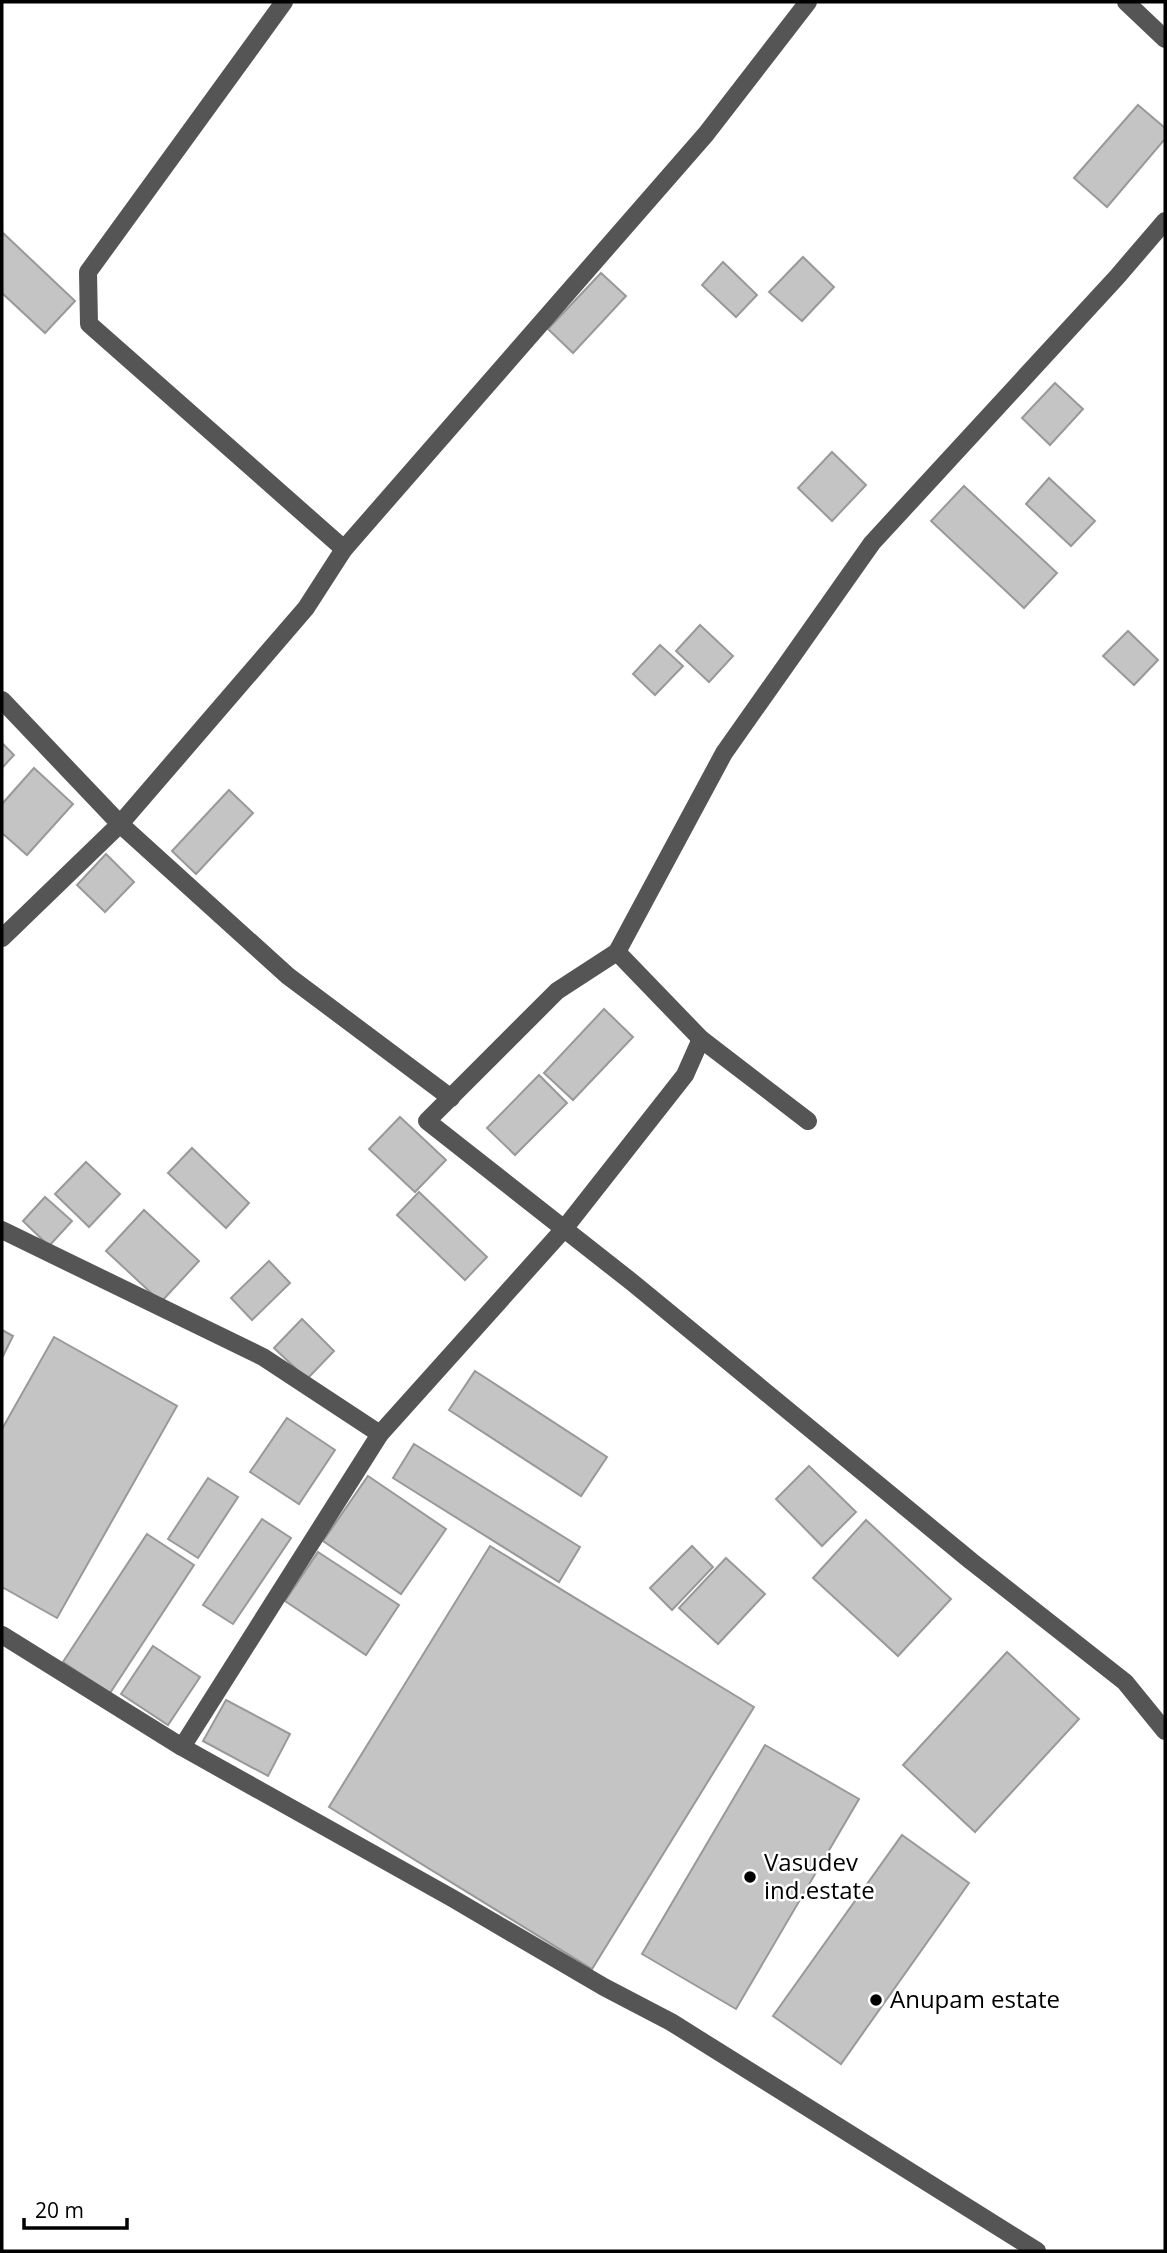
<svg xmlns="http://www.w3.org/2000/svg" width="1167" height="2253" viewBox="0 0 1167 2253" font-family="'Open Sans',sans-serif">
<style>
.building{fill:#c4c4c4;stroke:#999;stroke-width:2}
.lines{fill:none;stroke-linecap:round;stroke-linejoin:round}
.minor{stroke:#555;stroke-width:18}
.poi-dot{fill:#000;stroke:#fff;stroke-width:2.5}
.labels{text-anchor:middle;stroke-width:5;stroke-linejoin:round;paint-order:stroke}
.poi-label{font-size:24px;fill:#000;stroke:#fff;text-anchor:start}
</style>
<rect width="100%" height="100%" fill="#fff"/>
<!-- building -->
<g class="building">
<polygon points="1138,105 1165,128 1165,139 1107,207 1074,178"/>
<polygon points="2,232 75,301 45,333 2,293"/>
<polygon points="803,257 834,287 802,321 769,292"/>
<polygon points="723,262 757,295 736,317 702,285"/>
<polygon points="601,273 626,296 573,353 548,329"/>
<polygon points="1055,383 1083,409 1050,445 1022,418"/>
<polygon points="832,452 866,485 832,521 798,488"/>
<polygon points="1049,478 1095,521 1071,546 1026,504"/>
<polygon points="964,486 1057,573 1024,608 931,521"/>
<polygon points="700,625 733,656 709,682 676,651"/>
<polygon points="1128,631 1158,660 1134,685 1103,656"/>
<polygon points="660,645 683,666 655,695 633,674"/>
<polygon points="2,743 14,755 2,768"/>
<polygon points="34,768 73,804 27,855 2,833 2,804"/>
<polygon points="229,790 253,813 196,874 172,851"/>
<polygon points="106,854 134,882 105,912 77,885"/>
<polygon points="604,1009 633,1037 573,1100 544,1073"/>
<polygon points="539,1075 567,1103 515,1155 487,1128"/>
<polygon points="400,1117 446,1160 415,1192 369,1149"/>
<polygon points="192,1148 249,1203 226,1228 168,1173"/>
<polygon points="86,1162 120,1194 89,1227 55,1194"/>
<polygon points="419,1192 487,1257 465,1280 397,1215"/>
<polygon points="45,1197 72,1221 49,1246 23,1221"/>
<polygon points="144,1210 199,1261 161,1302 106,1251"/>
<polygon points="269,1261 290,1283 252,1320 231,1298"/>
<polygon points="302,1319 334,1351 307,1379 274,1348"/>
<polygon points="2,1330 13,1336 2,1358"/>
<polygon points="54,1337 177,1406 57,1618 2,1587 2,1429"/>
<polygon points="475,1371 607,1457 581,1496 449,1410"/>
<polygon points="287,1418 335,1450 299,1504 250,1472"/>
<polygon points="414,1444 580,1547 559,1582 393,1478"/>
<polygon points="809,1466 856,1512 822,1546 776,1499"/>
<polygon points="368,1476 446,1529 401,1594 323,1541"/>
<polygon points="208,1478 238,1497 198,1558 168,1539"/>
<polygon points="262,1519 291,1538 233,1624 203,1605"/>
<polygon points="866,1520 951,1599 898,1656 813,1578"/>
<polygon points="147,1534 194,1565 110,1693 63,1662"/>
<polygon points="490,1546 754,1707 592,1969 329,1807"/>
<polygon points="692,1546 713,1567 672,1610 650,1588"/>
<polygon points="318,1552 399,1605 366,1655 285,1601"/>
<polygon points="726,1558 765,1594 718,1644 679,1608"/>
<polygon points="153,1646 200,1677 168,1725 121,1694"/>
<polygon points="1007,1652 1079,1719 975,1832 903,1765"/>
<polygon points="226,1700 290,1734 268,1776 203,1741"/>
<polygon points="765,1745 859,1799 736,2009 642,1954"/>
<polygon points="902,1835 969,1883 841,2064 773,2016"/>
</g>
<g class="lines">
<!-- minor -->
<g class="minor">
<polyline points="284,2 88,272 89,324 344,549"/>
<polyline points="1126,2 1165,39"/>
<polyline points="1165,221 1117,277 872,543 724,753 617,952 557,991 427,1121 633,1283 971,1561 1125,1682 1165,1731"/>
<polyline points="2,700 120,824 288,976 451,1098"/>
<polyline points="2,938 120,824 306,608 344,549 706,134 808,2"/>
<polyline points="617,952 701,1039 808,1121"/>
<polyline points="2,1230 263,1357 380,1434"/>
<polyline points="2,1635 182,1747 452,1898 604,1987 671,2022 1037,2251"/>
<polyline points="182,1747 380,1434 564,1229 685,1075 701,1039"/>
</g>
</g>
<!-- markers -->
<g class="poi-dot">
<circle cx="750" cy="1877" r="7"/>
<circle cx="876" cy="2000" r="7"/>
</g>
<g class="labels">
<!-- poi labels -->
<g class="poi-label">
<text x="764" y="1871">Vasudev<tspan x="764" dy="28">ind.estate</tspan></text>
<text x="890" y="2008">Anupam estate</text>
</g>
</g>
<!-- border -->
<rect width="1167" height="2253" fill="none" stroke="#000000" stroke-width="7"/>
<!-- scale -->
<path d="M24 2218v10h103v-10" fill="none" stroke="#000000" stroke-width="3.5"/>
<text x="35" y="2218" font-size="21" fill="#000000" stroke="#ffffff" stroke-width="5" paint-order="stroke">20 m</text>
</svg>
